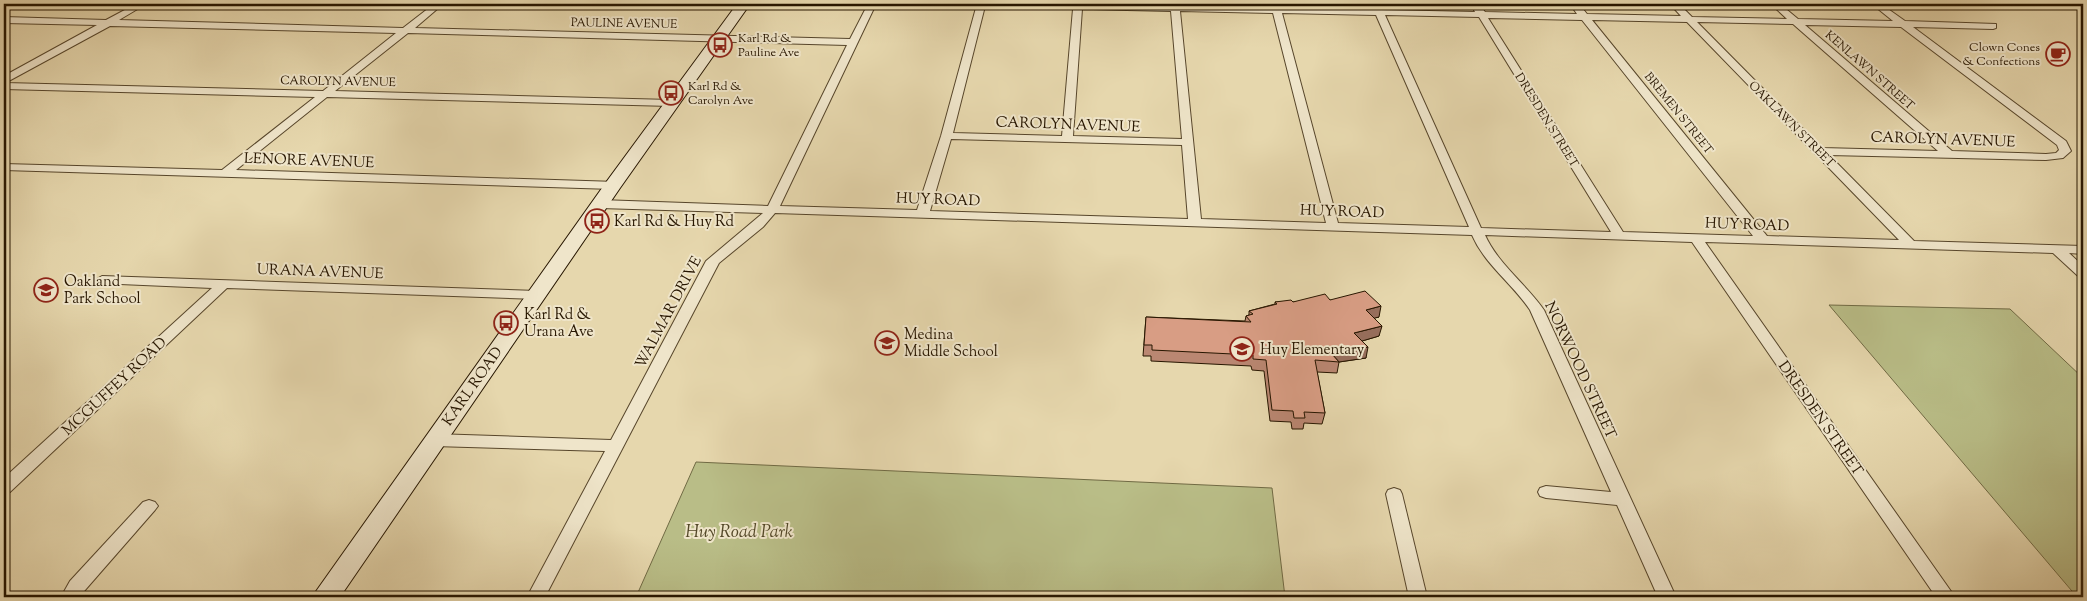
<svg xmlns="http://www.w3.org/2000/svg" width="2087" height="601" viewBox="0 0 2087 601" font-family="'Sorts Mill Goudy',serif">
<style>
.green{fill:#b9bd87;stroke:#706a44}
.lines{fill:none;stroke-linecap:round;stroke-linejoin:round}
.minor-casing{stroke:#57462b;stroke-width:2}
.secondary-casing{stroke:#271600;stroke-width:2}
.minor{fill:#efe5ca;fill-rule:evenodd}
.secondary{fill:#efe5ca;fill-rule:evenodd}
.wall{fill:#ba8772;stroke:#271600}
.shaded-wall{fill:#976e5c;stroke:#271600}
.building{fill:#d89d84;stroke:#271600}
.labels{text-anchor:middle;stroke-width:4;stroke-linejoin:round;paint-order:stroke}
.far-street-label{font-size:12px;fill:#271600;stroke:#efe5ca}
.far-poi-label{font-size:12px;fill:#271600;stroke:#efe5ca;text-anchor:start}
.street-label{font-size:15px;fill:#271600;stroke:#efe5ca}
.poi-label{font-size:15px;fill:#271600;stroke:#efe5ca;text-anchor:start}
.near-park-label{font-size:18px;font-style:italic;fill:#534828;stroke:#efe5ca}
</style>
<rect width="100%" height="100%" fill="#e6d7ad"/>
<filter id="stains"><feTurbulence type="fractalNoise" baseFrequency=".004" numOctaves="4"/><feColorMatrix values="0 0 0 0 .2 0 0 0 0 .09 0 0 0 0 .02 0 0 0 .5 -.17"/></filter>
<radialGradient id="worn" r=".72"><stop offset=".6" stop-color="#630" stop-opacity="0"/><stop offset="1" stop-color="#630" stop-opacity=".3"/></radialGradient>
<!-- green -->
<g class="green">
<polygon points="1829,305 2010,309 2083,378 2083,597 2077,597"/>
<polygon points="696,462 1272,488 1285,597 636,597"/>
</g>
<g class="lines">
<!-- minor casing -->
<g class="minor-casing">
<g id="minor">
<path d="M 136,4 L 146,4 L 119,20 L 403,28 L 434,4 L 443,4 L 415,28 L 850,39 L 868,4 L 876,4 L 780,206 L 917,210 L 941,136 L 977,4 L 1179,4 L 1271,7 L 1271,4 L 1279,4 L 1280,8 L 1373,10 L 1373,4 L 1378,4 L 1382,10 L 1475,12 L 1471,4 L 1479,4 L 1485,12 L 1577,14 L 1570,4 L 1579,4 L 1587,14 L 1681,16 L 1670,4 L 1679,4 L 1692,17 L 1787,19 L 1771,4 L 1780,4 L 1798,19 L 1893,21 L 1872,4 L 1881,4 L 1905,21 L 1996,24 L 1996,28 L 1993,29 L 1913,27 L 2066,141 L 2071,151 L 2063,158 L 2046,160 L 1829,155 L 1914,241 L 2083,246 L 2083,254 L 2069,253 L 2083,266 L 2083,277 L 2078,276 L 2053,253 L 1705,242 L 1955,597 L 1936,597 L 1692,242 L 1485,235 C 1498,264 1526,284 1544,310 L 1676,597 L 1658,597 L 1617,505 L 1546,498 L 1540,496 L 1538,492 L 1540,488 L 1546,486 L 1611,492 L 1530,310 C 1512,283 1485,265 1472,235 L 775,213 L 763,227 L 719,263 L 545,597 L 527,597 L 605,451 L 434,446 L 428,444 L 426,440 L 428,436 L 434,434 L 611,440 L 706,261 L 763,213 L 600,208 L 594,204 L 600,200 L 768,206 L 847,45 L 408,33 L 335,91 L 671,100 L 676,103 L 671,106 L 327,97 L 236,170 L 617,182 L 619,185 L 617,188 L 613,189 L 4,170 L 4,164 L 222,170 L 315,97 L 4,89 L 4,76 L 97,25 L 4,23 L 4,17 L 106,20 ZM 985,6 L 1073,9 L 1062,136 L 953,133 ZM 1082,9 L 1171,11 L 1182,139 L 1073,136 ZM 1180,11 L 1273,13 L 1326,223 L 1201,219 ZM 1282,13 L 1376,15 L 1469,227 L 1338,223 ZM 1385,15 L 1479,17 L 1611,232 L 1481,228 ZM 1488,18 L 1582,20 L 1753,236 L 1623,232 ZM 1592,20 L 1687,22 L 1899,240 L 1767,236 ZM 1697,22 L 1793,24 L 1938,151 L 1822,148 ZM 1805,25 L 1901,27 L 2057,145 L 2059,150 L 2056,153 L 2046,154 L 1952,151 ZM 110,26 L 396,33 L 323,91 L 5,83 ZM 951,139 L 1182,145 L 1188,219 L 930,211 Z"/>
<polygon points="102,276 537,291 544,295 537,299 227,288 10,492 4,494 4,478 212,288 97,283 95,280"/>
<polygon points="1394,488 1400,490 1402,494 1427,597 1409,597 1386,494 1388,490"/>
<polygon points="149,500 155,502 158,506 155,510 79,597 61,597 70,581 143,502"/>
</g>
</g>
<!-- secondary casing -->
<g class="secondary-casing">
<polygon id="secondary" points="737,4 750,4 620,188 340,597 312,597 607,181"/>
</g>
<!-- minor -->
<use href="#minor" class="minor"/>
<!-- secondary -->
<use href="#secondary" class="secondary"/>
</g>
<!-- wall -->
<polygon class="wall" points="1330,300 1379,317 1374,318 1379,336 1362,341 1366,358 1339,362 1337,373 1317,372 1325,413 1322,424 1304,423 1303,429 1292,429 1291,422 1270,421 1264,371 1252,370 1251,366 1151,361 1151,356 1143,356 1146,317 1245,321 1246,316 1249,315 1249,311 1275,304 1275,302 1293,302"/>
<!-- shaded-wall -->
<g class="shaded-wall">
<polygon points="1381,306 1379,317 1364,321 1366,310"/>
<polygon points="1382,326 1379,336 1352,344 1354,333"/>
<polygon points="1368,347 1366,358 1339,362 1331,353"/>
</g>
<!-- building -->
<polygon class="building" points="1365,291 1381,306 1366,310 1382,326 1354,333 1368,347 1331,353 1339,362 1315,360 1325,413 1304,412 1305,418 1294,418 1293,411 1272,410 1266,360 1253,359 1253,355 1152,350 1152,345 1144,345 1146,317 1251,322 1246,316 1253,314 1249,311 1277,304 1275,302 1291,300 1293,302 1325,294 1330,300"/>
<!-- icons -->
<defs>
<g id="bus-ring" transform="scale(1.25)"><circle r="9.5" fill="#efe5ca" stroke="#8f2418" stroke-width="1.5"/><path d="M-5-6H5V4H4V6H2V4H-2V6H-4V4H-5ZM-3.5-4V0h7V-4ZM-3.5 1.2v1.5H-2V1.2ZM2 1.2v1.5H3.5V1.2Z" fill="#8f2418"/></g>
<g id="cafe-ring" transform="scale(1.25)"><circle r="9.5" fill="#efe5ca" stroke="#8f2418" stroke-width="1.5"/><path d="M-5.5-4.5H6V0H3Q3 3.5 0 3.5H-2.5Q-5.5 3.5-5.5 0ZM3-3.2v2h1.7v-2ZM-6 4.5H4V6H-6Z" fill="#8f2418"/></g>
<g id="school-ring" transform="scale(1.25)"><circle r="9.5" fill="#efe5ca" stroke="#8f2418" stroke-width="1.5"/><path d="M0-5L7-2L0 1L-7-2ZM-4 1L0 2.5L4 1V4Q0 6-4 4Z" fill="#8f2418"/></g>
</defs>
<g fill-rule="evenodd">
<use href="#bus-ring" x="720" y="45"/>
<use href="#cafe-ring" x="2058" y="54"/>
<use href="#bus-ring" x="671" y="93"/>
<use href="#bus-ring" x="597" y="221"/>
<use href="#school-ring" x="46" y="290"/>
<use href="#bus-ring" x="506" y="323"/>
<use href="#school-ring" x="887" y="343"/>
<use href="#school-ring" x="1242" y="349"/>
</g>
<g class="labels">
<!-- far-street labels -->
<g class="far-street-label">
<text transform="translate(624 23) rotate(1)" y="4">PAULINE AVENUE</text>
<text transform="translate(1870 70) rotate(41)" y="4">KENLAWN STREET</text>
<text transform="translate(338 81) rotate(1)" y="4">CAROLYN AVENUE</text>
<text transform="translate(1679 113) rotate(51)" y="4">BREMEN STREET</text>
<text transform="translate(1547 120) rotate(58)" y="4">DRESDEN STREET</text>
<text transform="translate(1792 124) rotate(45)" y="4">OAKLAWN STREET</text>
</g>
<!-- far-poi labels -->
<g class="far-poi-label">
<text x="738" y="42">Karl Rd &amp;<tspan x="738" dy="14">Pauline Ave</tspan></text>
<text x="2040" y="51" text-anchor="end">Clown Cones<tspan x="2040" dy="14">&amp; Confections</tspan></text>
<text x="688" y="90">Karl Rd &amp;<tspan x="688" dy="14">Carolyn Ave</tspan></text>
</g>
<!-- street labels -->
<g class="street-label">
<text transform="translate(1068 124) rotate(2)" y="5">CAROLYN AVENUE</text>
<text transform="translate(1943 139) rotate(2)" y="5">CAROLYN AVENUE</text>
<text transform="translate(309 160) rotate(2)" y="5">LENORE AVENUE</text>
<text transform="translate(938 199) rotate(2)" y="5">HUY ROAD</text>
<text transform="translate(1342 211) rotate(2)" y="5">HUY ROAD</text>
<text transform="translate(1747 224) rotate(2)" y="5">HUY ROAD</text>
<text transform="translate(320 271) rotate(2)" y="5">URANA AVENUE</text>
<text transform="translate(668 312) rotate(-62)" y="5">WALMAR DRIVE</text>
<text transform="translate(1581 370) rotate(65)" y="5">NORWOOD STREET</text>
<text transform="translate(114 386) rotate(-43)" y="5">MCGUFFEY ROAD</text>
<text transform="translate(472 386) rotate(-55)" y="5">KARL ROAD</text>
<text transform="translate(1821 418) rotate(55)" y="5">DRESDEN STREET</text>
</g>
<!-- poi labels -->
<g class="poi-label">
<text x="614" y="226">Karl Rd &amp; Huy Rd</text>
<text x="64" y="286">Oakland<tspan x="64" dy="17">Park School</tspan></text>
<text x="524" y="319">Karl Rd &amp;<tspan x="524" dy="17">Urana Ave</tspan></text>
<text x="904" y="339">Medina<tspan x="904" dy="17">Middle School</tspan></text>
<text x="1260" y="354">Huy Elementary</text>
</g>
<!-- near-park labels -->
<g class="near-park-label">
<text x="739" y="537">Huy Road Park</text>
</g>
</g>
<!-- margin -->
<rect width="2087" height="601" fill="none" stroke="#e6d7ad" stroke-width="20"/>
<rect x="5" y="5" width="2077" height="591" fill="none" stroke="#271600" stroke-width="2.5"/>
<rect x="10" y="10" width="2067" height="581" fill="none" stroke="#271600"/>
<rect width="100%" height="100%" filter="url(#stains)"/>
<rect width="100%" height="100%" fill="url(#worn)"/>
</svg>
